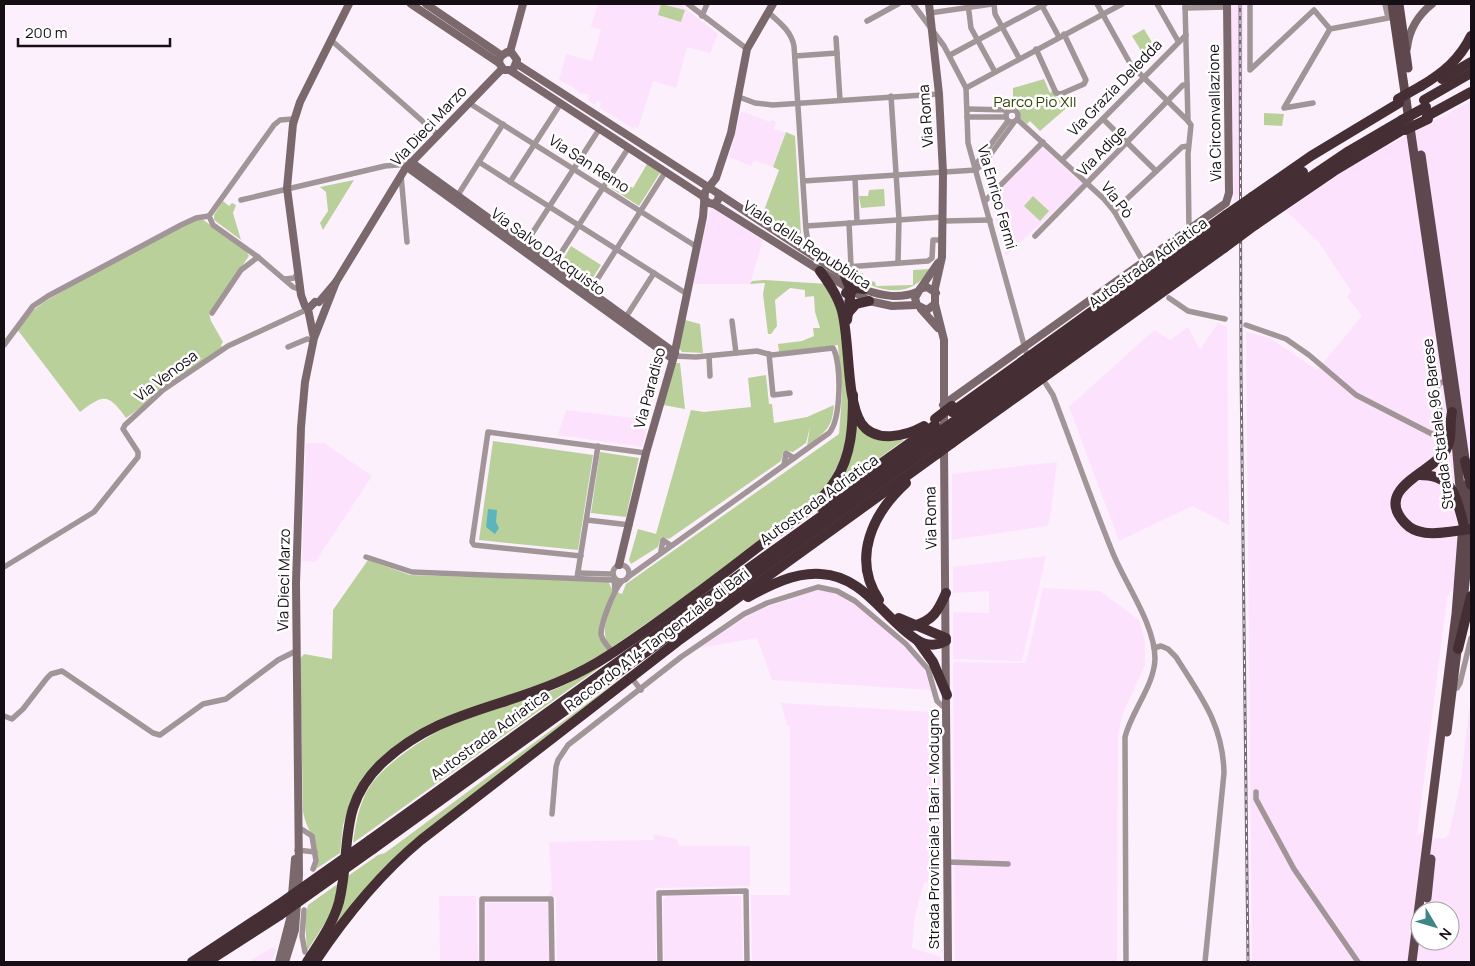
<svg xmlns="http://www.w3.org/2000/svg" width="1475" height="966" viewBox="0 0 1475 966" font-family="Manrope,sans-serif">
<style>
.built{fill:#fce2fd;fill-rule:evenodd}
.green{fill:#bad09a}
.water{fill:#5cb4bd}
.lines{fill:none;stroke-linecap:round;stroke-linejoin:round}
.street{stroke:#a29598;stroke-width:5.5}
.secondary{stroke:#7a686c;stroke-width:8}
.primary{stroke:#5e484e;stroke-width:9}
.highway{stroke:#462e35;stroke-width:10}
.rail-casing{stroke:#746b74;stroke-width:3}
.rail{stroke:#fff;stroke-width:1;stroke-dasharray:4;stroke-linecap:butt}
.highway-bridge{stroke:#462e35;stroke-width:10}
.labels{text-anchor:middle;stroke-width:5;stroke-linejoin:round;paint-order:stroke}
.street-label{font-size:15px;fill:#150e15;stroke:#fff}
.park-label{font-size:15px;fill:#304300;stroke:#fff}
</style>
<rect width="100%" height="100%" fill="#fcf0fd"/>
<!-- built -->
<g class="built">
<polygon points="598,4 680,4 718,34 710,53 687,47 676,88 653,81 638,128 634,127 634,129 600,108 601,102 596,101 595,105 588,100 589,95 579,93 575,88 559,80 566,54 592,61 601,30 591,27"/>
<polygon points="1231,4 1244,4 1242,195 1234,202"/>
<path d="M 1471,101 L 1471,548 L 1447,599 L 1417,835 L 1423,832 L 1423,839 L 1445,838 L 1449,834 L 1461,780 L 1469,709 L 1471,711 L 1471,962 L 1362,962 L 1358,958 L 1351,962 L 1252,962 L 1246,332 L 1270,338 L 1317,370 L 1362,316 L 1347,297 L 1351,291 L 1318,241 L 1286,211 L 1358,162 ZM 1420,911 L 1450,911 L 1450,941 L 1420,941 Z"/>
<polygon points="741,111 770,122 771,120 776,122 774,129 785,133 773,167 754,160 751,166 729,157"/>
<polygon points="1042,147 1083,184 1006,256 990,200"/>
<polygon points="712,208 763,240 750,284 693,284 709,213"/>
<polygon points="1218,323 1227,327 1229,525 1192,506 1119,541 1069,407 1154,330 1170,340 1188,327 1200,350"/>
<polygon points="566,410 649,420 642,447 558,435"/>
<polygon points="306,443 324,443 372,476 315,562 302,561"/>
<polygon points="1057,462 1050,519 1047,526 952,540 952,474"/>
<polygon points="1046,556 1022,661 953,659 953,612 989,613 989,591 953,593 953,567"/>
<polygon points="1043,588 1100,591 1139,620 1145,641 1145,665 1123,713 1118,733 1117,962 955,962 953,662 1026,663"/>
<polygon points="819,589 835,593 858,606 911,652 924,668 931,690 772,680 757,638 699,648 755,611"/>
<polygon points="781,703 932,712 931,732 939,732 941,884 924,882 915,916 912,948 941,957 941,962 752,962 751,895 790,895 790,726 787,725"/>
<polygon points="653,834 677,839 679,846 750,846 750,886 655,888 656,962 557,962 556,897 548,895 552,889 549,842 654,840"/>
<polygon points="668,895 741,896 743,962 664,962 663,900"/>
<polygon points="439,896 476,896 478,962 440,962"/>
<polygon points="486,903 548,903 549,962 486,962"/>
<polygon points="273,947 276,951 271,962 248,962"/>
</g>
<!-- green -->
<g class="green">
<polygon points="661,4 685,10 681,22 658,15"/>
<polygon points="1144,29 1153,44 1143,54 1132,36"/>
<polygon points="1044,79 1050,93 1053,90 1057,98 1061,97 1064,99 1076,94 1078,98 1040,131 1030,121 1027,124 1020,118 1019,111 1013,108 1013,88"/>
<polygon points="1264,113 1284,114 1282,126 1264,125"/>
<polygon points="786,132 795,136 801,233 798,236 763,213 779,170 773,167"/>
<polygon points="647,164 660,173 639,206 611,188 616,179 633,188"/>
<polygon points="354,180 323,230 320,223 328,211 326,192 320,187"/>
<polygon points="884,189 885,206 861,208 859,196 868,196 869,190"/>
<polygon points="1033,196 1049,211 1040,221 1024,206"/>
<polygon points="223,201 229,206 232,203 236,205 233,213 241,240 214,220 214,215"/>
<path d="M 202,219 L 245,249 L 249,256 L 209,313 L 211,321 L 223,342 L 221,345 L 223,349 L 126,418 C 108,393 104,394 80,412 L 17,329 L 31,312 L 44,302 L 131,252 L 194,220 Z"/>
<polygon points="571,246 601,265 588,285 561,263"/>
<path d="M 930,269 C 910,302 875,291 850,274 L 863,273 L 864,279 L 875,282 L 876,286 L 913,285 L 913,270 Z"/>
<path d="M 765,280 L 827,284 L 838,305 L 850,395 L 847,448 L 823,494 L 687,595 L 611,648 C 597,631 610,610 617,592 L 622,594 L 626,584 L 839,434 L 842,394 L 838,345 L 779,352 L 778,344 L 802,341 L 814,336 L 813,328 L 820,328 L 815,312 L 814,296 L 805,297 L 805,290 L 790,288 L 775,300 L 777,326 L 771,334 L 768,334 L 763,294 L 765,283 L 750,284 L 752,281 Z"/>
<polygon points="685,320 700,324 703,353 682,352 679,348"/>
<polygon points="675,363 680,363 685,409 663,405"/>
<path d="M 766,375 L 769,404 L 772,404 L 774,423 L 807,417 L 834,405 C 832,429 826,431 807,446 L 810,427 L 806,443 L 793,452 L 784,450 L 781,461 L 669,539 L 661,537 L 658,547 L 631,564 L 629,560 L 638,529 L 656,534 L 691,410 L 704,412 L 751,407 L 748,378 Z"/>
<polygon points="857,426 904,440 838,488 836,487"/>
<polygon points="493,441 593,455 578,550 479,540"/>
<polygon points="600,452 639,458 626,517 591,513"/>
<path d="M 368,560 L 410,575 L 608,581 L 613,591 L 600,626 L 608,650 L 572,671 L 405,743 L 351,800 L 343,825 L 340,853 L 316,869 C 322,839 307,836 303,811 L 300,659 L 304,654 L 332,659 L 333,610 Z"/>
<path d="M 613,658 L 353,843 C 355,827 358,810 365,795 C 379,764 432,733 462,719 C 486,708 513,704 538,696 C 565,687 589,672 613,658 Z"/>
<polygon points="647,659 420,836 330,935 340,915 348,876 378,855 385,853"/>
<polygon points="339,883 334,909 307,951 305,921 308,905"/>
</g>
<!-- water -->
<polygon class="water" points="488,509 497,510 496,522 499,528 495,534 486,527"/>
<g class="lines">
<!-- street -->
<g class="street">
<polyline points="688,4 747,49"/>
<polyline points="913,4 944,46 966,88 968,143 1026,352"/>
<polyline points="968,4 971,28 995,72"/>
<polyline points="994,4 995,14 1019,58"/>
<polyline points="1041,4 1059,37"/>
<polyline points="1097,4 1131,65 1188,121"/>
<polyline points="1157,4 1178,41"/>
<polyline points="1185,4 1188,121 1191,125 1188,154 1189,230"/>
<polyline points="1250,4 1250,70 1314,10 1330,29"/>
<polyline points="1185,8 1227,7"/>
<path d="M 769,13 C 780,23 791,31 794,46 L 806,230 L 810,254"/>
<polyline points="930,13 992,4"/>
<polyline points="702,16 707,4"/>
<polyline points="867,21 898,4"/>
<polyline points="836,38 840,100"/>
<polyline points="331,40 437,134"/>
<polyline points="1036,49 1056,93 1061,94 1084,84 1086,80 1064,34"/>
<polyline points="950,55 1045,4"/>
<polyline points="795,56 837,53"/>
<polyline points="966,88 1122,4"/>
<polyline points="891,96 899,219 898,262"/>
<polyline points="739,97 755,103 773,105 939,94"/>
<polyline points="469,103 697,247"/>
<polyline points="1313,103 1284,108 1330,29 1388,18 1385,4"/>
<polyline points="967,109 1010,110"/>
<circle cx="1012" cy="116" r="6"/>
<polyline points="967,117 1006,117"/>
<polyline points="1017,119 1104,199 1114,211 1144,263"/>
<polyline points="1103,119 1156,171"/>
<polyline points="1062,160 1186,35"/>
<polyline points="479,162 687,294"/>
<polyline points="975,166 1008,121"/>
<polyline points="976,170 985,162 1015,121"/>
<polyline points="401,175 407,242"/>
<polyline points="855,178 857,222"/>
<polyline points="803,181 976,170"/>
<polyline points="510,182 561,103"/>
<polyline points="456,198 503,124"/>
<polyline points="241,200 385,166 409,164"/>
<polyline points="985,201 1043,142"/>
<polyline points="1114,211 1182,147 1188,146"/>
<polyline points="209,216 274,125 280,120 293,119"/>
<polyline points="209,216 213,225 258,257 293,287 301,290"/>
<polyline points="943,221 990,220"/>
<polyline points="849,223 851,266"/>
<polyline points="806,226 943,217"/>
<polyline points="1035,236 1183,85 1187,85"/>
<polyline points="524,246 600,128"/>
<polyline points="552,267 629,147"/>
<polyline points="832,268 928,261 932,258 933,240 943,240"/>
<polyline points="285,279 294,278 299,272"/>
<polyline points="588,294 666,171"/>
<polyline points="1169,298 1188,311 1225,319"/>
<polyline points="212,313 241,270 258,257"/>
<polyline points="624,320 654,273"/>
<polyline points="732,321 736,353"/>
<path d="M 1246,325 L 1286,339 L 1309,355 L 1356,395 L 1432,434 C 1451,428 1434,401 1437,387 L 1440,383 L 1447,380"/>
<polyline points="4,345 33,306 48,296 181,225 196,218 209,216"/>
<polyline points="288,347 307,339 313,340"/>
<polyline points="769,354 773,395 790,393"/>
<polyline points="709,356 710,376"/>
<path d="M 1046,384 L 1053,395 C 1073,447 1091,499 1112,551 C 1125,584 1155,624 1155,659 C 1154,686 1132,710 1125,737 L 1126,962"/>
<polyline points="784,465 786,453 794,458"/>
<polyline points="587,520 630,525"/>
<polyline points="661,551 663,540 670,545"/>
<polyline points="581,556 474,545 472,542 488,432 646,453"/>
<polyline points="366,557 412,572 612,580 614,577 615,591"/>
<circle cx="621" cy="573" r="8"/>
<polyline points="4,567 94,512 138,457 138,452 123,429 125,425 163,390 228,346 308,309"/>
<polyline points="578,573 610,574 613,573"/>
<path d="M 628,577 L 829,433 C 841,420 842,364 833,348 L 772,355 L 757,351 L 696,357 L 674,356"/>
<polyline points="577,578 598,446"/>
<path d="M 609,648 C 606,644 602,640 601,634 C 601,622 614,590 622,581"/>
<path d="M 1154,648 L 1161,646 L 1168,649 L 1176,657 C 1201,697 1223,724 1224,773 L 1205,962"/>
<polyline points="634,681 641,690"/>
<polyline points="1453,688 1457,688 1460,683 1471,638"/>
<polyline points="4,716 12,719 23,709 47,678 51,674 62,671 153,733 160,735 203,704 226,699 278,660 296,651"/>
<polyline points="1256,792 1256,799 1294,869 1358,962"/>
<polyline points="552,814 556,767 558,760 568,745 681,657 744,614 767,603 818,587 837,591 855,601 906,644 928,669 937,701 947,710"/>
<polyline points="298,829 303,830 312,836 316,861 313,869"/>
<polyline points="297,850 315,852"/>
<polyline points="947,862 1008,864"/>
<polyline points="304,910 302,936 305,952"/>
<polyline points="482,962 482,899 551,899 552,962"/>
<polyline points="660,962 659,893 746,891 747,962"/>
</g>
<!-- secondary -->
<g class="secondary">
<polyline points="411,4 499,63 504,70 513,70 517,60 512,53 507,52 500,57 499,63"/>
<polyline points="426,4 501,55"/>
<polyline points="929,4 939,94 943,173 942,257 935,288 935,304 927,310 917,305 915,298 920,289 927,287 936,293"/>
<path d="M 1407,48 C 1409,30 1417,16 1432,4"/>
<polyline points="510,52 523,4"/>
<polyline points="517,64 719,194 718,200 714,204 709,203 704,199"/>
<polyline points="511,71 704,197"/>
<polyline points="411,162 675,353"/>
<polyline points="407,167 673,359"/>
<path d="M 719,194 L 865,290 C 883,296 900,299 917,292"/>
<polyline points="714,204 869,301 892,306 917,305"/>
<polyline points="920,289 938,263"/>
<polyline points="319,302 336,282 405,169 502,69"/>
<polyline points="935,304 944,340 944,433"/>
<polyline points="308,309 305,306 301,295 287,188 293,124 300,102 349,4"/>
<polyline points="921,309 938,328"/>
<polyline points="313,334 308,309 315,302"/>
<polyline points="943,405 1226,203 1229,193 1227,4"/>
<polyline points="944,447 948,962"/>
<polyline points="619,565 646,453 674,356 703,217 705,192 716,178 731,133 747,49 773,4"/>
<polyline points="279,962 290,919 295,859"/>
<polyline points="285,962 295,930 299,875 296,583 301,427 305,382 314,338 336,282"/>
</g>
<!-- primary -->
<g class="primary">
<polyline points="1392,4 1456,442 1462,511"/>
<polyline points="1399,4 1408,68"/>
<polyline points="1421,155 1466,466"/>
<polyline points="1461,621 1469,545 1467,484"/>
<polyline points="1447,732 1458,643"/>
<polyline points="1427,898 1431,859"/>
<polyline points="1412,962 1456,614 1463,524"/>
</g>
<!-- highway -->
<g class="highway">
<polyline points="1442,79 1471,62"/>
<path d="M 1421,86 C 1443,73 1460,59 1471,36"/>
<polyline points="1424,100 1471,73"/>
<polyline points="1427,116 1471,92"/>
<polyline points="1252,197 1311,156 1399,103"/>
<polyline points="1253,207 1303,172"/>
<polyline points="1254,215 1349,151 1402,120"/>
<polyline points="1255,225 1334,171 1404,129"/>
<path d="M 820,271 C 829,283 838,296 842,311 C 850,341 846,399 861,423 C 875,444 906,436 924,426"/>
<polyline points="845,276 851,290 847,320"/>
<polyline points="846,293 856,288 864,289"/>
<polyline points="848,313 856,304 869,301"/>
<polyline points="952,412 1226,215"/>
<polyline points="952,423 1225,226"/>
<polyline points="952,432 1225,236"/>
<polyline points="952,443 1224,248"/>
<polyline points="1465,461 1471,485"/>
<path d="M 1419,475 C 1452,475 1455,493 1463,522"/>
<polyline points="820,507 935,425"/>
<path d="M 1448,532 C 1433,534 1416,535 1405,523 C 1372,488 1434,472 1446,450 C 1453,438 1449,425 1452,412"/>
<path d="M 748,597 C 770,585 795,572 821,574 C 864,576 884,619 917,640 C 926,646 937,646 946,641"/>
<path d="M 879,600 C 851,558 873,513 906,483"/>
<polyline points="899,618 946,638"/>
<path d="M 913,626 C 933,621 938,611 946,593"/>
<polyline points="918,641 933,662 947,695"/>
<polyline points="1458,649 1471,596"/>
<polyline points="370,840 936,434"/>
<polyline points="373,849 936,443"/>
<polyline points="192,962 278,905"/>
<polyline points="207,962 280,915"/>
<path d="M 307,962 C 319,943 333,924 339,902 C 352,849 337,807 381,764 C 437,711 500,709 565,679 C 595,666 622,647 649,628 C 686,602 722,575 758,547 C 784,526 817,510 835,481 C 852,455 853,425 853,395"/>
<path d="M 315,962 C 345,917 380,874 421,840 L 678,641 L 937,454"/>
</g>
<!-- rail casing -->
<g class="rail-casing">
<polyline id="rail" points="1240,4 1241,370 1248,962"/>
</g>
<!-- rail -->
<use href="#rail" class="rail"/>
<!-- highway-bridge -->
<g class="highway-bridge">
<polyline points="1398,99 1421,86"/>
<polyline points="1402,120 1426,107"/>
<polyline points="1405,130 1428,119"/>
<polyline points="1226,215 1252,197"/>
<polyline points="1225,226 1253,207"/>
<polyline points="1225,236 1254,215"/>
<polyline points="1224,248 1255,225"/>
<polyline points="935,419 952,406"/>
<polyline points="936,434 952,423"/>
<polyline points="936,443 952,432"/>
<polyline points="937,454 952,443"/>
<polyline points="1448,532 1471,529"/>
<polyline points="278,905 370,840"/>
<polyline points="280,915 373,849"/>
</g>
</g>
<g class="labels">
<!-- street labels -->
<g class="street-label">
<text transform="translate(1115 88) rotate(-46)" y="5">Via Grazia Deledda</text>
<text transform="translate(1215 113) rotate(-91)" y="5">Via Circonvallazione</text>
<text transform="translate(926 116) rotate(-94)" y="5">Via Roma</text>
<text transform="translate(429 126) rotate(-47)" y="5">Via Dieci Marzo</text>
<text transform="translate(1102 151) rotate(-46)" y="5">Via Adige</text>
<text transform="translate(589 164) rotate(33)" y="5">Via San Remo</text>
<text transform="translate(997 197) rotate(74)" y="5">Via Enrico Fermi</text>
<text transform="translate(1117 200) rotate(52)" y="5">Via Pò</text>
<text transform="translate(807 245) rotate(33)" y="5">Viale della Repubblica</text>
<text transform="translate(548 252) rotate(36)" y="5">Via Salvo D'Acquisto</text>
<text transform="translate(1148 263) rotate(-36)" y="5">Autostrada Adriatica</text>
<text transform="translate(166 376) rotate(-37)" y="5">Via Venosa</text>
<text transform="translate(650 388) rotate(-75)" y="5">Via Paradiso</text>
<text transform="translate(1438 424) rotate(-97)" y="5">Strada Statale 96 Barese</text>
<text transform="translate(819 500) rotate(-36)" y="5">Autostrada Adriatica</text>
<text transform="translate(931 518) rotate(-91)" y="5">Via Roma</text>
<text transform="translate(284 580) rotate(-89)" y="5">Via Dieci Marzo</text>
<text transform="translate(657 640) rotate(-37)" y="5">Raccordo A14-Tangenziale di Bari</text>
<text transform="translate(490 735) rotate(-36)" y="5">Autostrada Adriatica</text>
<text transform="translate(934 829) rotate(-90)" y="5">Strada Provinciale 1 Bari - Modugno</text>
</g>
<!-- park labels -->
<g class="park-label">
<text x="1035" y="107">Parco Pio XII</text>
</g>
</g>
<!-- border -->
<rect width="1475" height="966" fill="none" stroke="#150e15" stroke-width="10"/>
<!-- north arrow -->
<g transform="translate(1435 926) rotate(128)"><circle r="24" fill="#ffffff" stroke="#a19fa1"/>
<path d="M0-4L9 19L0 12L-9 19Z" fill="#3e8685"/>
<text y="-8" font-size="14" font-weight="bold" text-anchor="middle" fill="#150e15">N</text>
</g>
<!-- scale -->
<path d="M18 38v8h152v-8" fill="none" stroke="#150e15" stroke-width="2.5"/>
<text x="25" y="38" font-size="15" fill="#150e15" stroke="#ffffff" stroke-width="4" paint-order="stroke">200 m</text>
</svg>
